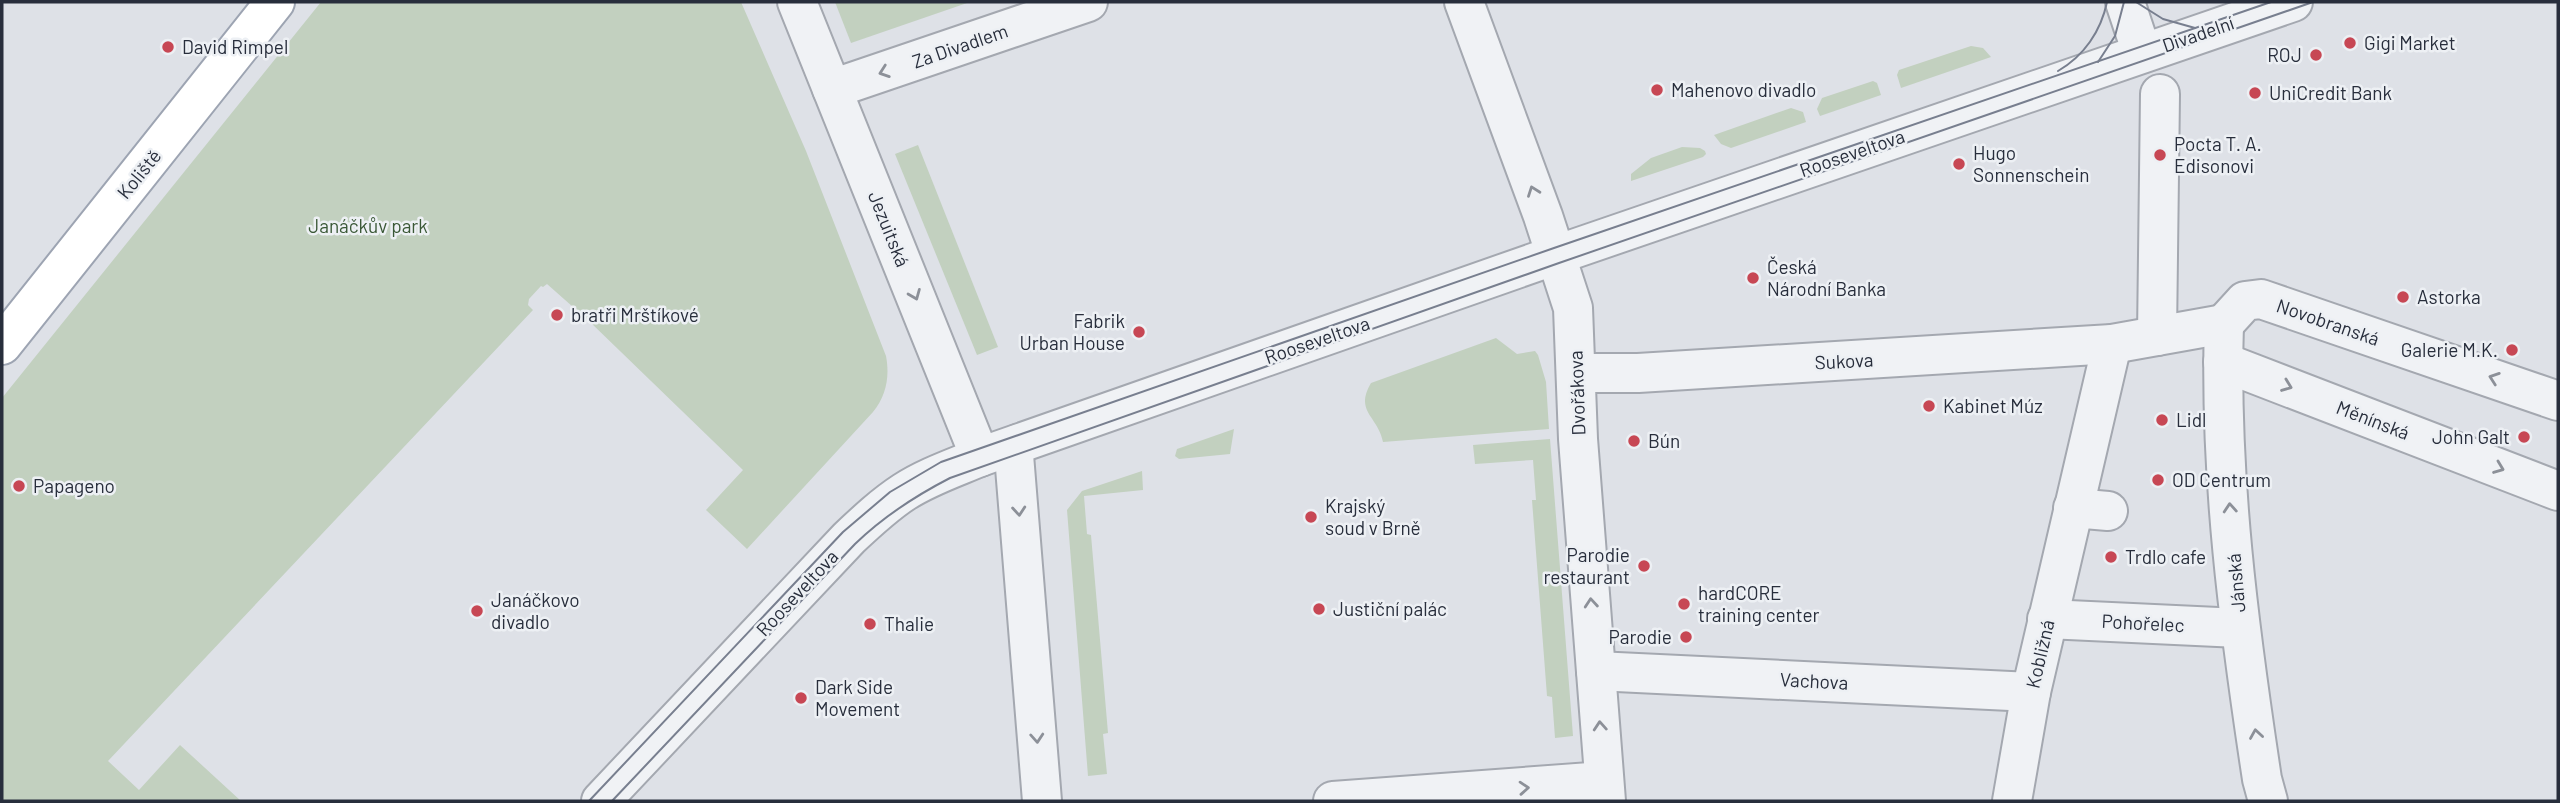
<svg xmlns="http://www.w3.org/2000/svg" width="2560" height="803" viewBox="0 0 2560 803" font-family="Barlow,sans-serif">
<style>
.green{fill:#c2d0bf}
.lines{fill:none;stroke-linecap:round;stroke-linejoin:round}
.minor-casing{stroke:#a4a8b0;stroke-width:42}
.major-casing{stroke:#9da4b2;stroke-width:42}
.minor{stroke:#f0f2f5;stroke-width:38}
.major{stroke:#fff;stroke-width:38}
.tram{stroke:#787f8f;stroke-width:2}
.oneway{stroke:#8c9098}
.poi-dot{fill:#c74754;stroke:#edf0f4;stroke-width:2.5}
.labels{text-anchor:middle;stroke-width:5;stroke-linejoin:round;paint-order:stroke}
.street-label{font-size:19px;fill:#282e3c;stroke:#edf0f4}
.poi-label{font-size:19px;fill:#282e3c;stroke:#edf0f4;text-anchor:start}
.park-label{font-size:19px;fill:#3a5836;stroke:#edf0f4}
</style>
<rect width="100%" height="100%" fill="#dee1e7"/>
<!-- green -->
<g class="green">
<path d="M 321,2 L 741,2 L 806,151 L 886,356 C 890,377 886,396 873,412 L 747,549 L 706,510 L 743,470 L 590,322 L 547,284 L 543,287 L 541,286 L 529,299 L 528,305 L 533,310 L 108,761 L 139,790 L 180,745 L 241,801 L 2,801 L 2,398 Z"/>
<polygon points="835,2 970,2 851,43"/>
<polygon points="1971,46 1983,48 1991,57 1901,88 1897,75 1899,70"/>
<polygon points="1873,81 1877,83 1881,95 1820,116 1817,109 1822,98"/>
<polygon points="1791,108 1803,112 1806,122 1731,148 1721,144 1714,135"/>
<polygon points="918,145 998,347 977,355 895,154"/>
<polygon points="1682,147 1700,148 1705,151 1706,154 1703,157 1631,181 1631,174 1651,158"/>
<path d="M 1496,338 L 1517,354 L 1535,351 L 1538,355 L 1546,382 L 1549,429 L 1383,442 C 1378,416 1354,412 1371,383 Z"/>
<polygon points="1234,429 1230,454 1179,459 1175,456 1177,449"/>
<polygon points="1550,439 1573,736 1555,738 1552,697 1547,696 1532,500 1536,500 1533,460 1475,464 1473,445"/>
<polygon points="1142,471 1143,490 1084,496 1087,534 1091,535 1108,733 1103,734 1107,774 1088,776 1067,510 1082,491"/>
</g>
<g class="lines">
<!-- minor casing -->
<g class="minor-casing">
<g id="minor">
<polyline points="797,2 980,457"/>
<polyline points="1464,2 1543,216 1573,308 1578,439 1606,801"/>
<polyline points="2125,2 2142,53"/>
<polyline points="832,89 1088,2"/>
<path d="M 2224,324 C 2219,476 2239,628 2262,779 L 2268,801"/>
<polyline points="2224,324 2245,301 2261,299 2558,401"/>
<polyline points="2157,336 2160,94"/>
<polyline points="2223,362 2558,491"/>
<polyline points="1577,373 1638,373 2112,344 2224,324"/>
<polyline points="1018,444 1014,455 1042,801"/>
<polyline points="2073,508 2108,511"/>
<polyline points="2047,619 2239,628"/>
<polyline points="1596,671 2031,692"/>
<path d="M 601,801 L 849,538 C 866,522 884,505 904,492 C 927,477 954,468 980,457 L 1556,255 L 2293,2"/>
<polyline points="1333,801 1604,781"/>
<polyline points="2012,801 2031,692 2112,344"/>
</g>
</g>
<!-- major casing -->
<g class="major-casing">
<polyline id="major" points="2,345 275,2"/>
</g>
<!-- minor -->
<use href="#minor" class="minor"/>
<!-- major -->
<use href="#major" class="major"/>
<!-- tram -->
<g class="tram">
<polyline points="2136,2 2163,19 2195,28"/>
<polyline points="2098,62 2115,36 2124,2"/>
<path d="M 2058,71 C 2084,56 2101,31 2107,2"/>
<polyline points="589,801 843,532 890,492 941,462 1554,248 2271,2"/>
<path d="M 612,801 L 855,544 C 884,516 915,496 950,478 L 1559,263 L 2313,2"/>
</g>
</g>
<!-- one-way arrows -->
<defs><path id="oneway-chevron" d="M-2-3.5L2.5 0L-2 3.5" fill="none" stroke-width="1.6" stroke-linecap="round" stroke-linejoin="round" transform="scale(1.75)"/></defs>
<g class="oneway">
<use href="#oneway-chevron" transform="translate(884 72) rotate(161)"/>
<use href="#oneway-chevron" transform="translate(1533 191) rotate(-110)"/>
<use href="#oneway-chevron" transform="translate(915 295) rotate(68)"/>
<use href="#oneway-chevron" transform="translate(2494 378) rotate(-161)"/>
<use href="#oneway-chevron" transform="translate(2287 386) rotate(21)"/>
<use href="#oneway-chevron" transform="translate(2499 468) rotate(21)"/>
<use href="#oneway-chevron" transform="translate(2230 508) rotate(-94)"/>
<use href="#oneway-chevron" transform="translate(1019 511) rotate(85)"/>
<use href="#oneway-chevron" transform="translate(1591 603) rotate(-95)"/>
<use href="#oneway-chevron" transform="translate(1600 726) rotate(-94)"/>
<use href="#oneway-chevron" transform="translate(2256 734) rotate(-99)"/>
<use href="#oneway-chevron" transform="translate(1037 738) rotate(86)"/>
<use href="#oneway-chevron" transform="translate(1524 788) rotate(-4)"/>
</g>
<!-- markers -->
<g class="poi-dot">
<circle cx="2350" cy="43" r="7"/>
<circle cx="168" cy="47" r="7"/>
<circle cx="2316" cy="55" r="7"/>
<circle cx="1657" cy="90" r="7"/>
<circle cx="2255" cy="93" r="7"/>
<circle cx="2160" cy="155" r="7"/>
<circle cx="1959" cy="164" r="7"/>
<circle cx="1753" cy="278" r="7"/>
<circle cx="2403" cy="297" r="7"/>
<circle cx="557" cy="315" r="7"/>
<circle cx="1139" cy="332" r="7"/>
<circle cx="2512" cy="350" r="7"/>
<circle cx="1929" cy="406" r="7"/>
<circle cx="2162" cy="420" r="7"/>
<circle cx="2524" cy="437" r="7"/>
<circle cx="1634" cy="441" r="7"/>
<circle cx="2158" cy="480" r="7"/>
<circle cx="19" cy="486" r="7"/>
<circle cx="1311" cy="517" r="7"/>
<circle cx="2111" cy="557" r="7"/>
<circle cx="1644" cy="566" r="7"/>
<circle cx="1684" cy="604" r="7"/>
<circle cx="1319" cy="609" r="7"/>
<circle cx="477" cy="611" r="7"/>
<circle cx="870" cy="624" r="7"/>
<circle cx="1686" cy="637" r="7"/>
<circle cx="801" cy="698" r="7"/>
</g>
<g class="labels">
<!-- street labels -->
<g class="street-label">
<text transform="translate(2198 34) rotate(-19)" y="7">Divadelní</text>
<text transform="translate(960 46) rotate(-19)" y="7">Za Divadlem</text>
<text transform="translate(1852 153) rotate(-19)" y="7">Rooseveltova</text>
<text transform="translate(139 174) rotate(-51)" y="7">Koliště</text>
<text transform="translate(889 229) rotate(68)" y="7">Jezuitská</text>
<text transform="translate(2328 322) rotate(19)" y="7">Novobranská</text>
<text transform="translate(1317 340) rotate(-19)" y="7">Rooseveltova</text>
<text transform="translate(1844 361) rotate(-3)" y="7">Sukova</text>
<text transform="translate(1577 393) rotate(-92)" y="7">Dvořákova</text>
<text transform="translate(2373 420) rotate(21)" y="7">Měnínská</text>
<text transform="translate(2236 583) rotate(-95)" y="7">Jánská</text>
<text transform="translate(797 593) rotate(-47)" y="7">Rooseveltova</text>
<text transform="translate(2143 623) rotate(3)" y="7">Pohořelec</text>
<text transform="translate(2040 654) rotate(-77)" y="7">Kobližná</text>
<text transform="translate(1814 681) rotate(3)" y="7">Vachova</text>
</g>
<!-- poi labels -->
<g class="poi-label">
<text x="2364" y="50">Gigi Market</text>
<text x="182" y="54">David Rimpel</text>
<text x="2302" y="62" text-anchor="end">ROJ</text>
<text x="1671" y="97">Mahenovo divadlo</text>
<text x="2269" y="100">UniCredit Bank</text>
<text x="2174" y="151">Pocta T. A.<tspan x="2174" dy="22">Edisonovi</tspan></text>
<text x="1973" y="160">Hugo<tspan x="1973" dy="22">Sonnenschein</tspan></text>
<text x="1767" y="274">Česká<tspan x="1767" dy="22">Národní Banka</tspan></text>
<text x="2417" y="304">Astorka</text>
<text x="571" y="322">bratři Mrštíkové</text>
<text x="1125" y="328" text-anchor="end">Fabrik<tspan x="1125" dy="22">Urban House</tspan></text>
<text x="2498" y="357" text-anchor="end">Galerie M.K.</text>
<text x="1943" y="413">Kabinet Múz</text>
<text x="2176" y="427">Lidl</text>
<text x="2510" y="444" text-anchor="end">John Galt</text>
<text x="1648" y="448">Bún</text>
<text x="2172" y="487">OD Centrum</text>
<text x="33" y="493">Papageno</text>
<text x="1325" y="513">Krajský<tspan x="1325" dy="22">soud v Brně</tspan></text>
<text x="1630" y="562" text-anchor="end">Parodie<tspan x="1630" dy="22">restaurant</tspan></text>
<text x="2125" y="564">Trdlo cafe</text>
<text x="1698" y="600">hardCORE<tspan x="1698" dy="22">training center</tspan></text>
<text x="491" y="607">Janáčkovo<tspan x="491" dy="22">divadlo</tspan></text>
<text x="1333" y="616">Justiční palác</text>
<text x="884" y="631">Thalie</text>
<text x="1672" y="644" text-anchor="end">Parodie</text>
<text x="815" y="694">Dark Side<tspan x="815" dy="22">Movement</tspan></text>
</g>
<!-- park labels -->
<g class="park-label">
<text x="368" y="233">Janáčkův park</text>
</g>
</g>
<!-- border -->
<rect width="2560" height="803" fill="none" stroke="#282e3c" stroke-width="7"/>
</svg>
